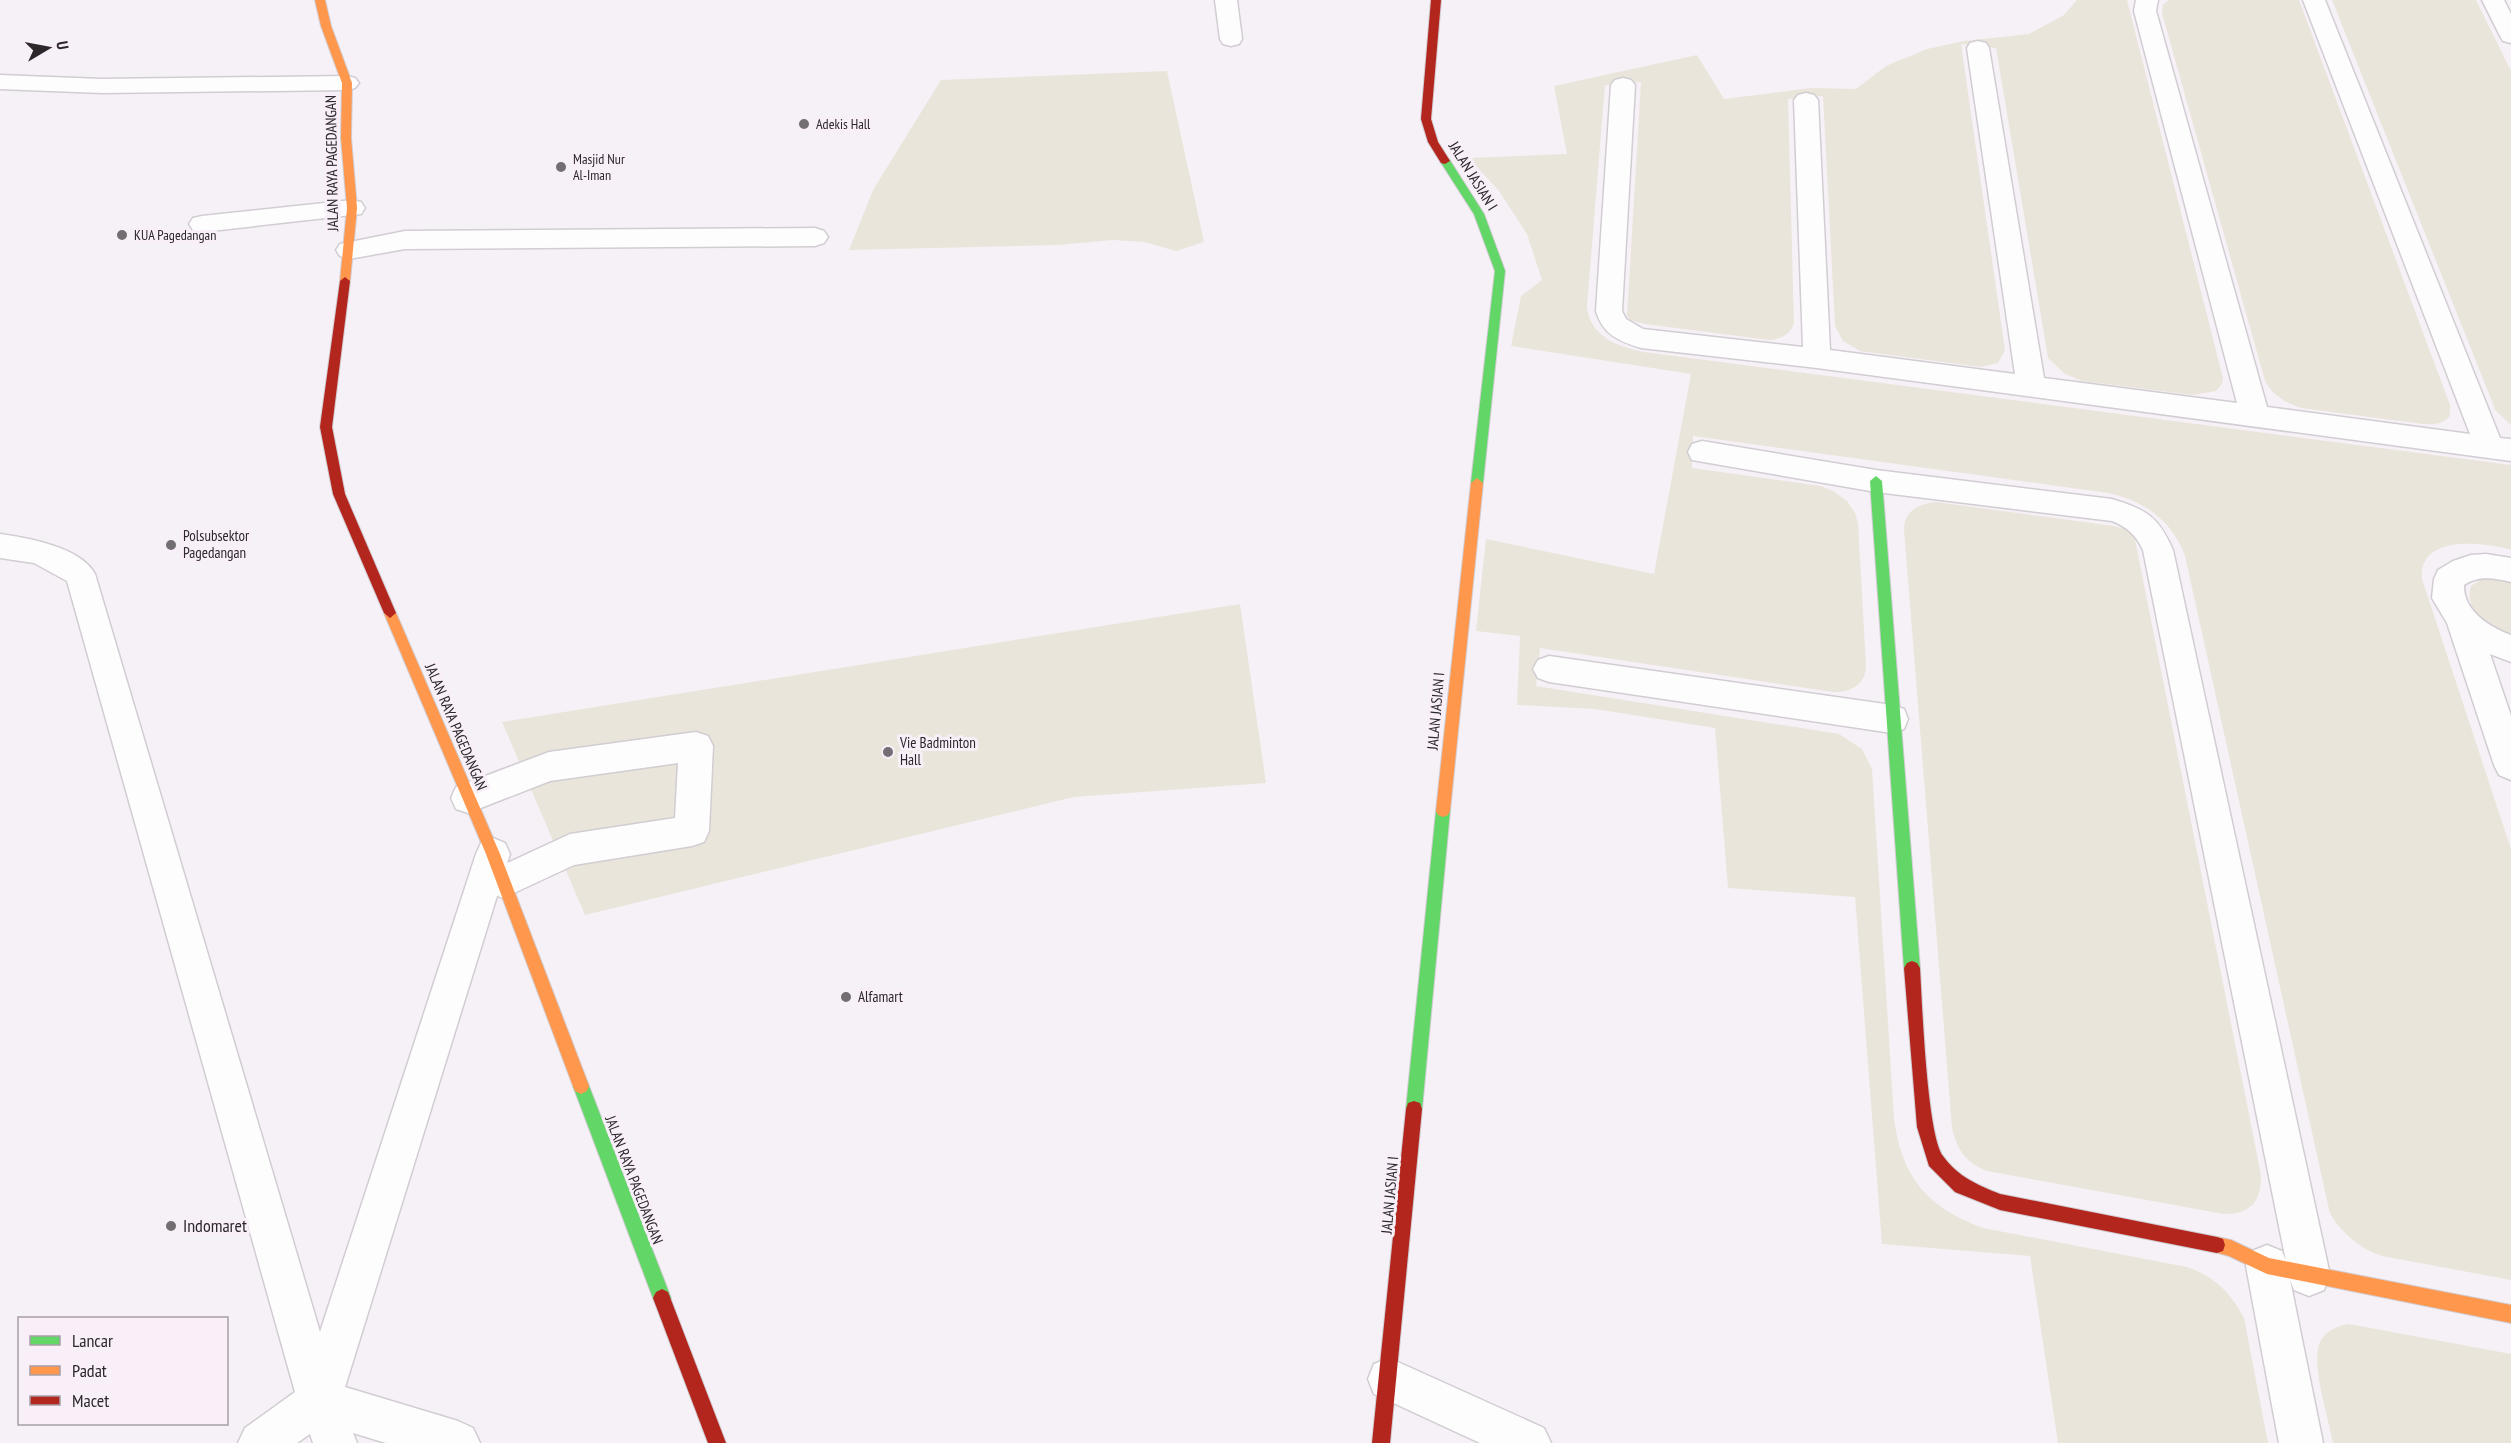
<svg xmlns="http://www.w3.org/2000/svg" width="2511" height="1443" viewBox="0 0 2511 1443" font-family="'PT Sans Narrow',sans-serif">
<style>
.green{fill:#eae5da}
.lines{fill:none;stroke-linecap:round;stroke-linejoin:round}
.lane-casing{stroke:#d1cdd2;stroke-width:3}
.street-casing{stroke:#d1cdd2;stroke-width:3}
.fast-casing{stroke:#d1cdd2;stroke-width:2}
.slow-casing{stroke:#d1cdd2;stroke-width:2}
.jam-casing{stroke:#d1cdd2;stroke-width:2}
.lane{fill:#fefdfe;fill-rule:evenodd}
.street{fill:#fefdfe;fill-rule:evenodd}
.fast{fill:#63d668;fill-rule:evenodd}
.slow{fill:#ff974d;fill-rule:evenodd}
.jam{fill:#b3261e;fill-rule:evenodd}
.poi-dot{fill:#726e72;stroke:#f8eff9;stroke-width:2}
.labels{text-anchor:middle;stroke-width:6;stroke-linejoin:round;paint-order:stroke}
.far-poi-label{font-size:14px;fill:#2b272b;stroke:#f8eff9;text-anchor:start}
.street-label{font-size:15px;fill:#2b272b;stroke:#f8eff9}
.poi-label{font-size:15px;fill:#2b272b;stroke:#f8eff9;text-anchor:start}
.near-poi-label{font-size:18px;fill:#2b272b;stroke:#f8eff9;text-anchor:start}
</style>
<rect width="100%" height="100%" fill="#f6f1f7"/>
<!-- green -->
<g class="green">
<path d="M 2077,0 L 2127,0 L 2223,378 L 2222,384 L 2216,391 L 2193,395 L 2082,381 L 2065,374 L 2048,358 L 1996,48 L 1961,44 L 2005,350 L 1998,363 L 1981,367 L 1860,351 L 1843,341 L 1835,326 L 1823,96 L 1788,99 L 1794,323 C 1791,335 1780,339 1769,340 L 1645,324 L 1630,320 L 1627,316 L 1641,82 L 1605,85 L 1587,306 C 1589,336 1618,347 1644,352 L 2511,465 L 2511,550 C 2484,542 2418,534 2422,579 L 2511,849 L 2511,1280 L 2382,1256 C 2359,1248 2343,1234 2330,1214 L 2185,556 C 2173,521 2143,500 2108,493 L 1693,436 L 1692,468 L 1821,486 L 1833,491 L 1847,501 L 1855,513 L 1858,523 L 1866,666 C 1866,685 1849,693 1833,692 L 1540,648 L 1536,686 L 1839,734 L 1862,749 L 1872,769 L 1894,1118 C 1901,1177 1928,1208 1983,1228 L 2187,1267 C 2214,1276 2231,1293 2244,1318 L 2268,1443 L 2058,1443 L 2030,1256 L 1882,1244 L 1855,897 L 1728,888 L 1715,728 L 1595,709 L 1517,705 L 1520,636 L 1476,631 L 1486,539 L 1654,574 L 1691,374 L 1511,346 L 1521,296 L 1542,280 L 1527,234 L 1499,191 L 1469,158 L 1567,154 L 1554,86 L 1697,55 L 1724,99 L 1811,88 L 1856,89 L 1886,66 L 1927,49 L 1964,41 L 2029,34 L 2064,15 Z"/>
<path d="M 2169,0 L 2299,0 L 2450,405 L 2450,416 C 2443,424 2434,425 2423,424 L 2301,408 C 2285,402 2273,396 2265,381 L 2162,13 L 2163,4 Z"/>
<polygon points="2332,0 2476,0 2511,71 2511,425 2495,410 2493,404"/>
<polygon points="1167,71 1204,242 1176,251 1144,242 1113,240 1059,245 849,250 873,190 941,80"/>
<path d="M 1936,502 L 2114,526 L 2128,530 L 2135,539 L 2261,1175 C 2261,1202 2251,1214 2224,1214 L 1987,1171 C 1966,1163 1957,1150 1952,1128 L 1904,530 C 1904,510 1919,504 1936,502 Z"/>
<path d="M 2493,578 L 2511,581 L 2511,636 C 2491,626 2463,613 2471,586 L 2480,580 Z"/>
<polygon points="1240,604 1266,783 1074,797 585,915 502,722"/>
<path d="M 2349,1324 L 2511,1354 L 2511,1443 L 2333,1443 C 2329,1420 2309,1359 2321,1340 C 2327,1330 2338,1326 2349,1324 Z"/>
</g>
<g class="lines">
<!-- lane casing -->
<g class="lane-casing">
<g id="lane">
<polygon points="0,75 102,79 347,76 355,78 359,83 355,88 347,90 102,93 0,89"/>
<polygon points="352,200 361,202 365,208 361,214 202,232 193,230 189,224 193,218 202,216"/>
<polygon points="815,228 824,231 828,237 824,243 815,246 405,249 349,259 340,256 336,250 340,244 405,231"/>
<polygon points="696,732 708,736 713,746 709,831 704,842 692,846 574,865 503,898 490,893 485,882 490,871 570,834 675,818 678,763 550,781 468,813 456,809 451,798 456,787 549,752"/>
</g>
</g>
<!-- street casing -->
<g class="street-casing">
<g id="street">
<polygon points="1215,0 1237,0 1242,39 1239,44 1231,46 1223,44 1220,39"/>
<path d="M 2136,0 L 2158,0 L 2156,11 L 2267,407 L 2470,434 L 2303,0 L 2325,0 L 2500,438 L 2511,439 L 2511,461 L 1817,368 L 1641,348 C 1619,341 1603,335 1596,311 L 1611,85 L 1615,80 L 1623,78 L 1631,80 L 1635,85 L 1622,311 L 1626,319 L 1643,329 L 1803,347 L 1794,100 L 1798,95 L 1806,93 L 1814,95 L 1818,100 L 1830,350 L 2015,374 L 1967,48 L 1970,43 L 1978,41 L 1986,43 L 1989,48 L 2044,378 L 2237,403 L 2134,11 Z"/>
<polygon points="2482,0 2504,0 2511,14 2511,43 2503,41 2500,36"/>
<path d="M 1702,441 L 1876,470 L 2112,499 C 2147,510 2158,516 2173,550 L 2330,1275 L 2324,1290 L 2309,1296 L 2294,1290 L 2290,1280 L 2323,1443 L 2279,1443 L 2246,1266 L 2252,1251 L 2267,1245 L 2282,1251 L 2286,1261 L 2143,550 C 2136,535 2127,527 2112,521 L 1876,492 L 1692,460 L 1688,452 L 1692,444 Z"/>
<path d="M 0,534 C 28,538 81,547 95,574 L 320,1332 L 476,854 L 481,843 L 493,838 L 505,843 L 510,854 L 345,1387 L 458,1421 L 473,1428 L 480,1443 L 386,1443 L 353,1433 L 357,1443 L 313,1443 L 310,1434 L 297,1443 L 238,1443 L 245,1428 L 295,1392 L 67,581 L 34,563 L 0,558 Z"/>
<path d="M 2486,554 L 2511,558 L 2511,582 C 2494,578 2479,575 2464,585 C 2463,610 2489,627 2511,635 L 2511,662 L 2490,654 L 2511,716 L 2511,780 L 2499,775 L 2494,765 L 2447,623 L 2432,598 L 2434,579 L 2438,570 L 2453,561 L 2471,555 Z"/>
<polygon points="1549,656 1892,705 1904,709 1908,719 1904,729 1892,733 1549,682 1538,678 1533,669 1538,660"/>
<polygon points="1389,1358 1544,1428 1551,1443 1480,1443 1374,1394 1368,1379 1374,1364"/>
</g>
</g>
<!-- fast casing -->
<g class="fast-casing">
<g id="fast">
<polygon points="1445,158 1449,159 1484,214 1505,271 1483,483 1477,488 1471,483 1495,271 1474,214 1440,161"/>
<polygon points="1876,476 1882,481 1920,968 1917,973 1912,975 1907,973 1904,968 1870,481"/>
<polygon points="1443,805 1448,807 1450,811 1422,1109 1420,1115 1414,1117 1408,1115 1406,1109 1436,811 1438,807"/>
<polygon points="581,1078 587,1081 589,1086 671,1298 668,1304 662,1307 656,1304 653,1298 573,1086 575,1081"/>
</g>
</g>
<!-- slow casing -->
<g class="slow-casing">
<g id="slow">
<polygon points="315,0 325,0 331,26 352,83 351,138 357,208 350,281 345,285 340,281 347,208 341,138 342,83 321,26"/>
<polygon points="1477,478 1483,483 1450,811 1448,815 1443,817 1438,815 1436,811 1471,483"/>
<polygon points="390,608 396,613 500,854 589,1086 587,1091 581,1094 575,1091 573,1086 486,854 384,613"/>
<polygon points="2217,1237 2231,1240 2269,1258 2511,1305 2511,1323 2267,1274 2229,1256 2211,1251 2209,1245 2211,1239"/>
</g>
</g>
<!-- jam casing -->
<g class="jam-casing">
<g id="jam">
<polygon points="1431,0 1441,0 1431,119 1438,142 1450,161 1445,164 1441,163 1428,142 1421,119"/>
<polygon points="345,277 350,281 332,427 345,494 396,613 390,618 384,613 333,494 320,427 340,281"/>
<path d="M 1912,961 L 1917,963 L 1920,968 C 1922,1002 1927,1135 1943,1156 C 1958,1177 1978,1185 2000,1194 L 2217,1237 L 2223,1239 L 2225,1245 L 2223,1251 L 2217,1253 L 2000,1210 L 1955,1192 L 1929,1166 L 1917,1127 L 1904,968 L 1907,963 Z"/>
<polygon points="1414,1101 1420,1103 1422,1109 1390,1443 1372,1443 1406,1109 1408,1103"/>
<polygon points="662,1289 668,1292 726,1443 708,1443 653,1298 656,1292"/>
</g>
</g>
<!-- lane -->
<use href="#lane" class="lane"/>
<!-- street -->
<use href="#street" class="street"/>
<!-- fast -->
<use href="#fast" class="fast"/>
<!-- slow -->
<use href="#slow" class="slow"/>
<!-- jam -->
<use href="#jam" class="jam"/>
</g>
<!-- markers -->
<g class="poi-dot">
<circle cx="804" cy="124" r="6"/>
<circle cx="561" cy="167" r="6"/>
<circle cx="122" cy="235" r="6"/>
<circle cx="171" cy="545" r="6"/>
<circle cx="888" cy="752" r="6"/>
<circle cx="846" cy="997" r="6"/>
<circle cx="171" cy="1226" r="6"/>
</g>
<g class="labels">
<!-- far-poi labels -->
<g class="far-poi-label">
<text x="816" y="129">Adekis Hall</text>
<text x="573" y="164">Masjid Nur<tspan x="573" dy="16">Al-Iman</tspan></text>
<text x="134" y="240">KUA Pagedangan</text>
</g>
<!-- street labels -->
<g class="street-label">
<text transform="translate(332 163) rotate(-91)" y="5">JALAN RAYA PAGEDANGAN</text>
<text transform="translate(1473 176) rotate(58)" y="5">JALAN JASIAN I</text>
<text transform="translate(1436 711) rotate(-85)" y="5">JALAN JASIAN I</text>
<text transform="translate(456 727) rotate(67)" y="5">JALAN RAYA PAGEDANGAN</text>
<text transform="translate(634 1180) rotate(69)" y="5">JALAN RAYA PAGEDANGAN</text>
<text transform="translate(1390 1195) rotate(-85)" y="5">JALAN JASIAN I</text>
</g>
<!-- poi labels -->
<g class="poi-label">
<text x="183" y="541">Polsubsektor<tspan x="183" dy="17">Pagedangan</tspan></text>
<text x="900" y="748">Vie Badminton<tspan x="900" dy="17">Hall</tspan></text>
<text x="858" y="1002">Alfamart</text>
</g>
<!-- near-poi labels -->
<g class="near-poi-label">
<text x="183" y="1232">Indomaret</text>
</g>
</g>
<!-- legend -->
<rect x="18" y="1317" width="210" height="108" fill="#f8eff9" stroke="#a69fa7" stroke-width="1.5"/>
<rect x="30" y="1336" width="30" height="9" fill="#63d668" stroke="#a69fa7" stroke-width="1.5"/>
<text x="72" y="1347" font-size="18" fill="#2b272b">Lancar</text>
<rect x="30" y="1366" width="30" height="9" fill="#ff974d" stroke="#a69fa7" stroke-width="1.5"/>
<text x="72" y="1377" font-size="18" fill="#2b272b">Padat</text>
<rect x="30" y="1396" width="30" height="9" fill="#b3261e" stroke="#a69fa7" stroke-width="1.5"/>
<text x="72" y="1407" font-size="18" fill="#2b272b">Macet</text>
<!-- north arrow -->
<g transform="translate(48 48) rotate(80)" stroke="#f8eff9" stroke-width="4.5" paint-order="stroke">
<path d="M0-4.5L10 22L0 15L-10 22Z" fill="#2b272b"/>
<text y="-9" font-size="16" font-weight="bold" text-anchor="middle" fill="#2b272b">U</text>
</g>
</svg>
